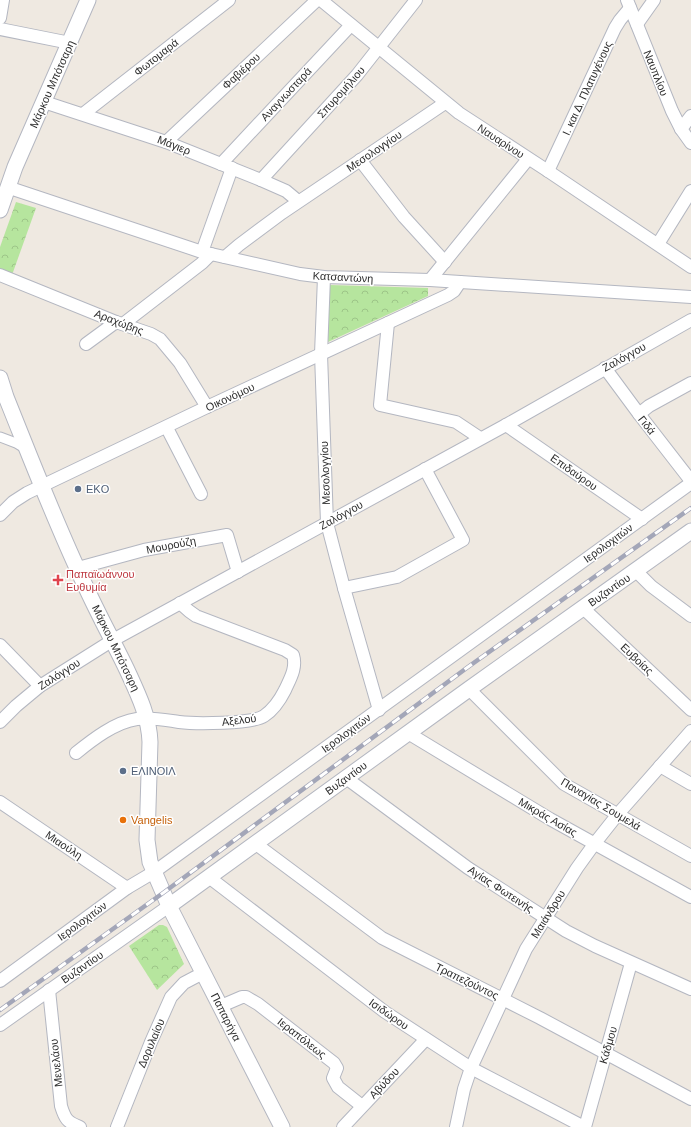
<svg xmlns="http://www.w3.org/2000/svg" width="691" height="1127" viewBox="0 0 691 1127" font-family="Arial,sans-serif">
<style>
.forest{fill:url(#forest-crowns)}
.lines{fill:none;stroke-linecap:round;stroke-linejoin:round}
.pedestrian-casing{stroke:#b4b7c1;stroke-width:11}
.minor-casing{stroke:#b4b7c1;stroke-width:14}
.tertiary-casing{stroke:#b4b7c1;stroke-width:17}
.pedestrian{stroke:#fff;stroke-width:9}
.minor{stroke:#fff;stroke-width:12}
.tertiary{stroke:#fff;stroke-width:15}
.rail-casing{stroke:#a3a6b8;stroke-width:4.5}
.rail{stroke:#fff;stroke-width:3;stroke-dasharray:9;stroke-linecap:butt}
.service-dot{fill:#5c6f8a;stroke:#fff;stroke-width:1.5}
.health-dot{fill:#e0444e;stroke:#fff;stroke-width:1.5}
.food-dot{fill:#e8710a;stroke:#fff;stroke-width:1.5}
.labels{text-anchor:middle;stroke-width:3;stroke-linejoin:round;paint-order:stroke}
.street-label{font-size:11px;fill:#2e2e2e;stroke:#fff}
.service-label{font-size:11px;fill:#4e5e75;stroke:#fff;text-anchor:start}
.health-label{font-size:11px;fill:#be3a42;stroke:#fff;text-anchor:start}
.food-label{font-size:11px;fill:#c56008;stroke:#fff;text-anchor:start}
</style>
<defs>
<pattern id="forest-crowns" width="20" height="18" patternUnits="userSpaceOnUse"><rect width="20" height="18" fill="#b6e59e"/><path d="M2 6a3 3 0 1 1 6 0M12 15a3 3 0 1 1 6 0" fill="none" stroke="#9dc588"/></pattern>
</defs>
<rect width="100%" height="100%" fill="#efe9e1"/>
<!-- forest -->
<g class="forest">
<polygon points="16,202 36,208 12,275 0,271 0,247"/>
<polygon points="330,285 428,288 428,296 328,342"/>
<polygon points="159,925 163,925 167,927 184,964 157,990 129,946"/>
</g>
<g class="lines">
<!-- pedestrian casing -->
<g class="pedestrian-casing">
<polyline id="pedestrian" points="0,437 16,443 26,449"/>
</g>
<!-- minor casing -->
<g class="minor-casing">
<g id="minor">
<polyline points="321,0 459,113 548,171 691,267"/>
<polyline points="627,0 672,111 681,129 691,143"/>
<polyline points="0,18 3,0"/>
<polyline points="637,24 654,0"/>
<polyline points="0,29 70,43"/>
<polyline points="44,102 166,142 261,180 286,191 298,201"/>
<polyline points="83,114 229,0"/>
<polyline points="681,129 691,116"/>
<polyline points="166,142 317,0"/>
<polyline points="360,160 404,217 445,262"/>
<polyline points="221,164 351,25"/>
<polyline points="548,171 615,28 620,20 630,8"/>
<polyline points="261,180 357,75 416,0"/>
<polyline points="7,187 202,252 300,274 324,277 430,280 691,297"/>
<polyline points="658,244 691,191"/>
<polyline points="202,252 232,168"/>
<polyline points="225,257 239,245 282,213 445,103"/>
<polyline points="0,275 116,322 151,334 160,339 180,363 207,407"/>
<polyline points="324,277 321,354 327,523 344,588 379,710"/>
<polyline points="430,280 528,159"/>
<polyline points="388,323 380,405 456,422 480,438"/>
<polyline points="123,324 202,263 211,254"/>
<polyline points="86,344 116,322"/>
<polyline points="605,368 639,414 691,481"/>
<polyline points="639,414 649,406 691,383"/>
<polyline points="506,425 642,519"/>
<polyline points="167,428 201,494"/>
<polyline points="0,515 13,502 27,493 207,407 448,295 454,291 460,282"/>
<polyline points="78,568 144,550 227,535 238,572"/>
<polyline points="636,571 651,586 691,616"/>
<polyline points="344,588 397,577 463,540 425,469"/>
<polyline points="583,608 691,710"/>
<polyline points="0,645 40,686"/>
<polyline points="469,689 564,784 691,856"/>
<polyline points="0,722 16,706 40,686 113,640 506,425 691,320"/>
<polyline points="408,733 550,819 691,897"/>
<path d="M 76,753 C 92,740 115,722 137,719 C 151,717 165,720 179,722 C 195,724 252,724 264,716 C 273,710 280,700 285,690 C 290,679 297,668 293,655 L 285,650 L 196,616 L 189,611 L 180,603"/>
<polyline points="660,766 691,784"/>
<polyline points="346,778 468,868 566,931 595,946 691,989"/>
<polyline points="0,802 127,888"/>
<polyline points="256,844 382,938 540,1018 691,1099"/>
<polyline points="210,878 385,1012 471,1068 584,1127"/>
<polyline points="0,981 127,888 154,872 691,483"/>
<path d="M 49,990 L 61,1106 C 65,1119 67,1122 80,1127"/>
<polyline points="221,1006 242,997 246,997 258,1004 334,1063 337,1068 333,1078 338,1087 362,1106"/>
<polyline points="0,1025 169,906"/>
<polyline points="117,1127 151,1042 171,997 184,983 203,973"/>
<polyline points="343,1127 426,1039"/>
<polyline points="456,1127 464,1089 471,1068 526,949 577,868 595,843 618,814 691,731"/>
<polyline points="585,1127 631,963"/>
</g>
</g>
<!-- tertiary casing -->
<g class="tertiary-casing">
<g id="tertiary">
<polyline points="0,210 15,167 88,0"/>
<path d="M 0,378 L 6,397 C 31,459 55,522 84,583 C 97,612 113,641 127,670 C 138,694 149,716 150,742 L 147,840 L 150,862 L 169,906 L 282,1127"/>
<polyline points="169,906 469,689 691,531"/>
</g>
</g>
<!-- pedestrian -->
<use href="#pedestrian" class="pedestrian"/>
<!-- minor -->
<use href="#minor" class="minor"/>
<!-- tertiary -->
<use href="#tertiary" class="tertiary"/>
<!-- rail casing -->
<g class="rail-casing">
<polyline id="rail" points="0,1010 163,893 468,667 691,508"/>
</g>
<!-- rail -->
<use href="#rail" class="rail"/>
</g>
<!-- markers -->
<g class="service-dot">
<circle cx="78" cy="489" r="4"/>
<circle cx="123" cy="771" r="4"/>
</g>
<path class="health-dot" d="M56 574h4v4h4v4h-4v4h-4v-4h-4v-4h4z"/>
<circle class="food-dot" cx="123" cy="820" r="4"/>
<g class="labels">
<!-- street labels -->
<g class="street-label">
<text transform="translate(156 57) rotate(-38)" y="4">Φωτομαρά</text>
<text transform="translate(241 71) rotate(-43)" y="4">Φαβιέρου</text>
<text transform="translate(656 73) rotate(68)" y="4">Ναυπλίου</text>
<text transform="translate(52 84) rotate(-66)" y="4">Μάρκου Μπότσαρη</text>
<text transform="translate(587 88) rotate(-65)" y="4">Ι. και Δ. Πλατυγένους</text>
<text transform="translate(341 92) rotate(-48)" y="4">Σπυρομήλιου</text>
<text transform="translate(286 94) rotate(-47)" y="4">Αναγνωσταρά</text>
<text transform="translate(501 141) rotate(33)" y="4">Ναυαρίνου</text>
<text transform="translate(174 145) rotate(21)" y="4">Μάγιερ</text>
<text transform="translate(374 151) rotate(-34)" y="4">Μεσολογγίου</text>
<text transform="translate(343 277) rotate(3)" y="4">Κατσαντώνη</text>
<text transform="translate(119 322) rotate(21)" y="4">Αραχώβης</text>
<text transform="translate(624 357) rotate(-29)" y="4">Ζαλόγγου</text>
<text transform="translate(230 397) rotate(-25)" y="4">Οικονόμου</text>
<text transform="translate(647 425) rotate(52)" y="4">Γιδά</text>
<text transform="translate(574 472) rotate(35)" y="4">Επιδαύρου</text>
<text transform="translate(325 473) rotate(-92)" y="4">Μεσολογγίου</text>
<text transform="translate(341 515) rotate(-29)" y="4">Ζαλόγγου</text>
<text transform="translate(608 543) rotate(-36)" y="4">Ιερολοχιτών</text>
<text transform="translate(171 545) rotate(-11)" y="4">Μουρούζη</text>
<text transform="translate(609 590) rotate(-35)" y="4">Βυζαντίου</text>
<text transform="translate(116 648) rotate(64)" y="4">Μάρκου Μπότσαρη</text>
<text transform="translate(637 659) rotate(43)" y="4">Ευβοίας</text>
<text transform="translate(59 674) rotate(-33)" y="4">Ζαλόγγου</text>
<text transform="translate(239 720) rotate(-7)" y="4">Αξελού</text>
<text transform="translate(346 733) rotate(-36)" y="4">Ιερολοχιτών</text>
<text transform="translate(346 778) rotate(-36)" y="4">Βυζαντίου</text>
<text transform="translate(601 804) rotate(31)" y="4">Παναγίας Σουμελά</text>
<text transform="translate(548 817) rotate(30)" y="4">Μικράς Ασίας</text>
<text transform="translate(64 845) rotate(34)" y="4">Μιαούλη</text>
<text transform="translate(501 889) rotate(33)" y="4">Αγίας Φωτεινής</text>
<text transform="translate(548 914) rotate(-58)" y="4">Μαιάνδρου</text>
<text transform="translate(82 921) rotate(-36)" y="4">Ιερολοχιτών</text>
<text transform="translate(82 967) rotate(-35)" y="4">Βυζαντίου</text>
<text transform="translate(467 981) rotate(26)" y="4">Τραπεζούντος</text>
<text transform="translate(389 1014) rotate(35)" y="4">Ισιδώρου</text>
<text transform="translate(226 1017) rotate(63)" y="4">Παπαρήγα</text>
<text transform="translate(302 1038) rotate(38)" y="4">Ιεραπόλεως</text>
<text transform="translate(151 1043) rotate(-67)" y="4">Δορυλαίου</text>
<text transform="translate(608 1045) rotate(-74)" y="4">Κάδμου</text>
<text transform="translate(56 1063) rotate(-96)" y="4">Μενελάου</text>
<text transform="translate(384 1083) rotate(-47)" y="4">Αβύδου</text>
</g>
<!-- service labels -->
<g class="service-label">
<text x="86" y="493">EKO</text>
<text x="131" y="775">ΕΛΙΝΟΙΛ</text>
</g>
<!-- health labels -->
<g class="health-label">
<text x="66" y="578">Παπαϊωάννου<tspan x="66" dy="13">Ευθυμία</tspan></text>
</g>
<!-- food labels -->
<g class="food-label">
<text x="131" y="824">Vangelis</text>
</g>
</g>
</svg>
